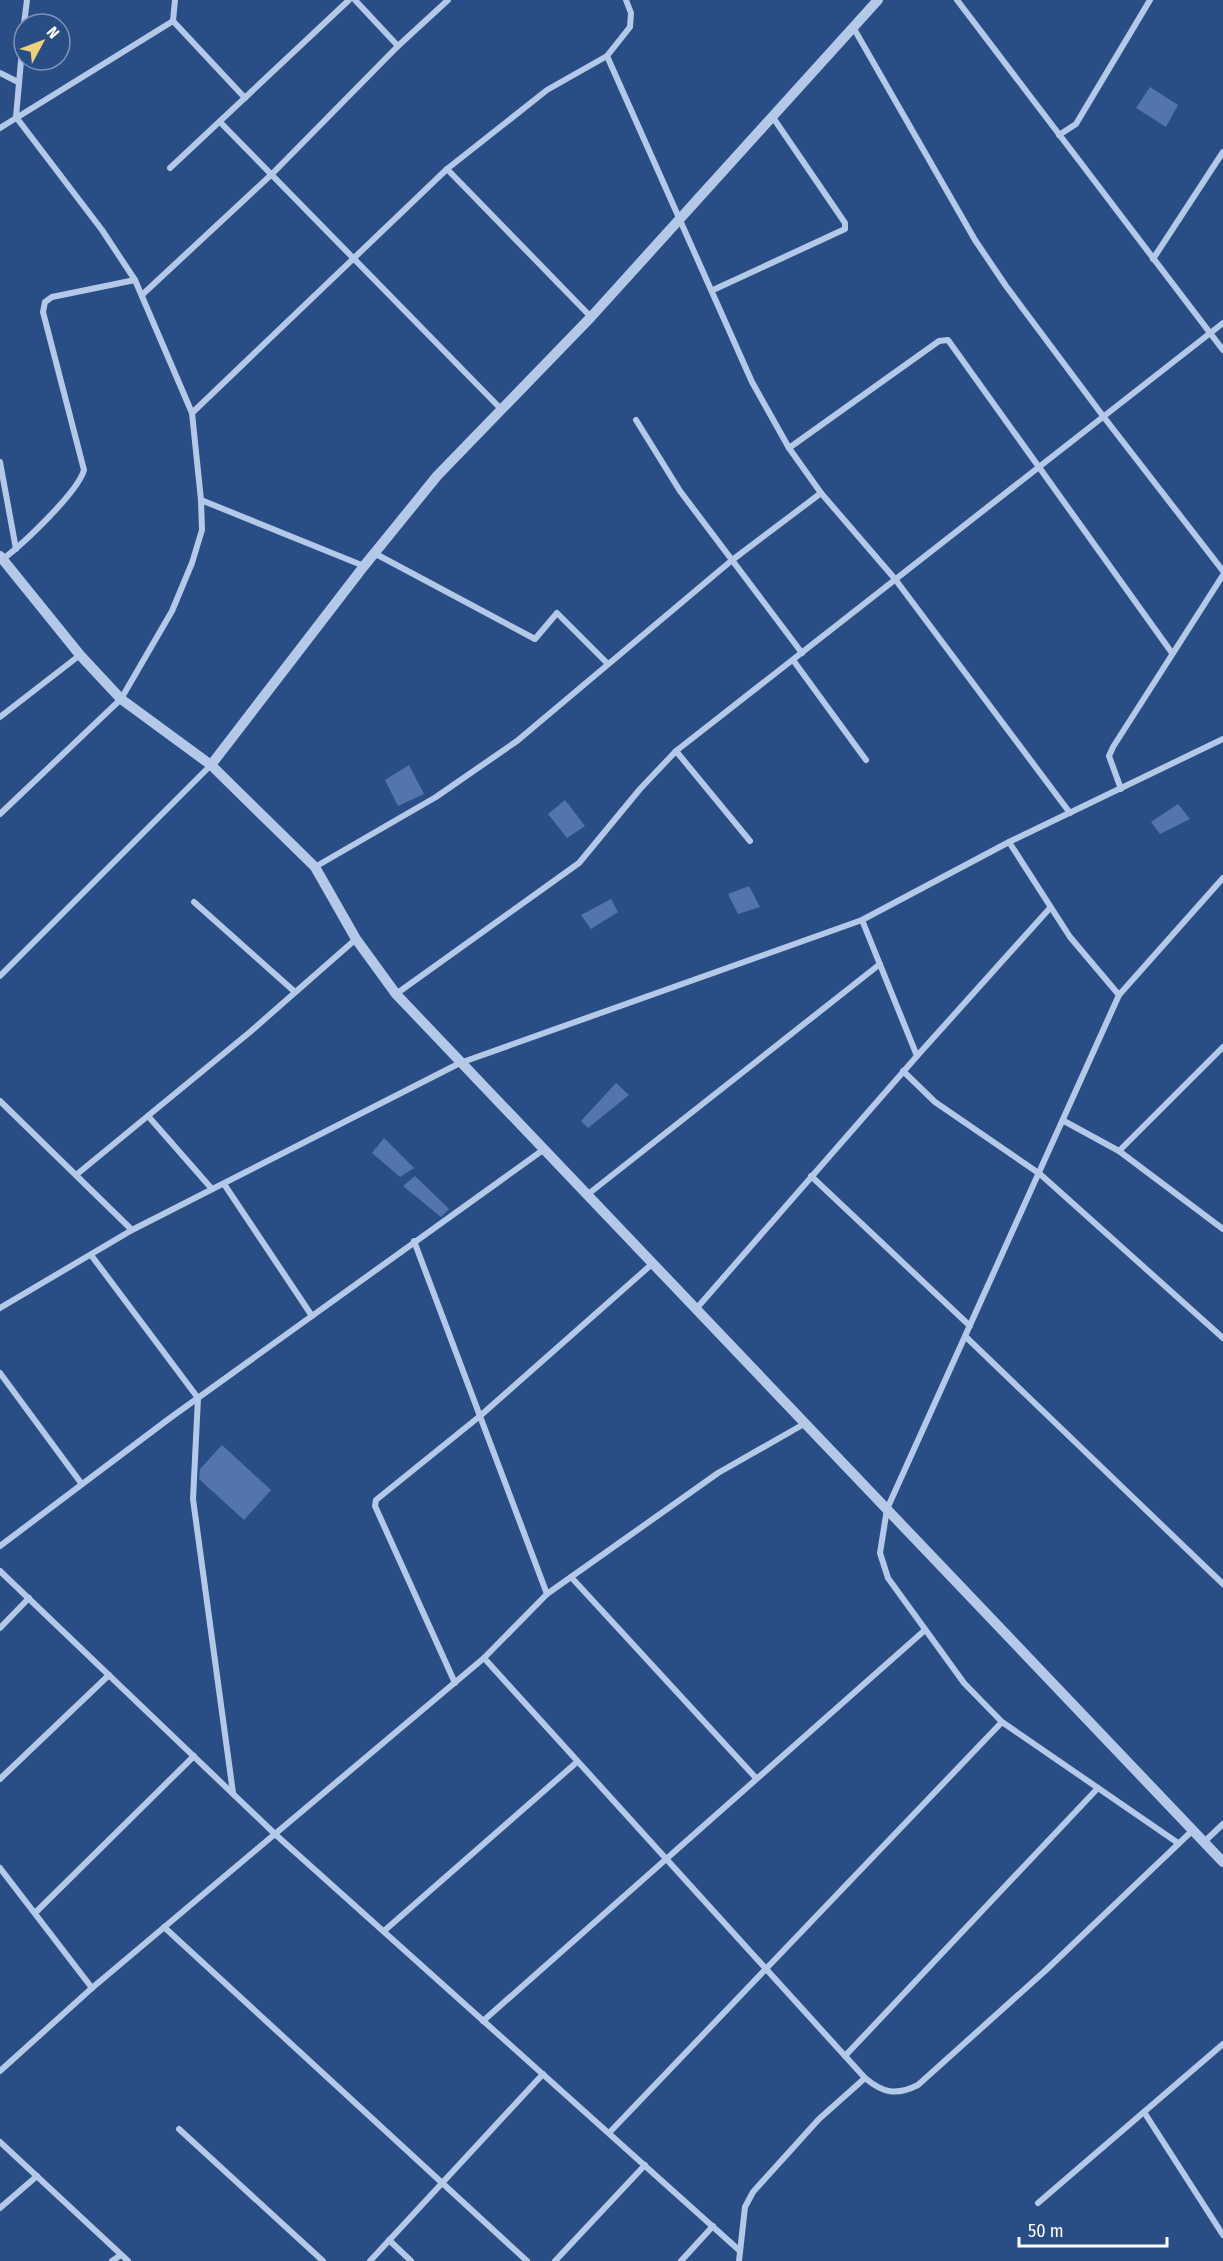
<svg xmlns="http://www.w3.org/2000/svg" width="1223" height="2261" viewBox="0 0 1223 2261" font-family="'Fira Sans Condensed',sans-serif">
<style>
.building{fill:#5276ac}
.lines{fill:none;stroke-linecap:round;stroke-linejoin:round}
.minor{stroke:#b4c9e7;stroke-width:6}
.tertiary{stroke:#b4c9e7;stroke-width:10}
</style>
<rect width="100%" height="100%" fill="#294d85"/>
<!-- building -->
<g class="building">
<polygon points="1150,87 1178,105 1166,127 1136,108"/>
<polygon points="409,765 424,794 398,806 385,780"/>
<polygon points="565,800 585,826 567,838 548,814"/>
<polygon points="1178,804 1190,819 1160,834 1151,822"/>
<polygon points="749,886 760,907 738,914 728,894"/>
<polygon points="611,899 618,912 591,929 581,915"/>
<polygon points="616,1083 629,1095 588,1128 581,1121"/>
<polygon points="384,1138 414,1168 400,1177 372,1153"/>
<polygon points="415,1176 449,1209 441,1217 403,1186"/>
<polygon points="222,1445 271,1490 244,1520 199,1479 200,1469"/>
</g>
<g class="lines">
<!-- minor -->
<g class="minor">
<polyline points="355,0 398,46"/>
<polyline points="957,0 1223,350"/>
<polyline points="173,21 175,0"/>
<polyline points="24,24 27,0"/>
<polyline points="24,27 16,117 102,230 135,280 192,413"/>
<polyline points="853,27 975,240 1006,286 1103,416 1223,571"/>
<polyline points="0,73 18,82"/>
<polyline points="220,122 502,410"/>
<polyline points="0,128 173,21 245,98"/>
<polyline points="1059,135 1076,124 1150,0"/>
<polyline points="170,168 349,0"/>
<polyline points="447,169 591,317"/>
<polyline points="1153,259 1223,152"/>
<polyline points="713,290 845,229 845,223 772,116"/>
<polyline points="143,294 272,174 398,46 448,0"/>
<polyline points="636,420 680,491 802,653"/>
<polyline points="789,448 939,341 948,340 1172,653"/>
<polyline points="0,462 16,549"/>
<polyline points="821,493 895,579 1070,813"/>
<polyline points="201,500 364,566"/>
<polyline points="374,553 535,639 557,613 608,664"/>
<path d="M 3,559 C 23,544 78,492 84,470 L 43,312 L 45,302 L 52,297 L 135,280"/>
<polyline points="793,660 866,760"/>
<polyline points="0,717 80,655"/>
<polyline points="676,751 750,841"/>
<polyline points="1121,789 1109,756 1113,747 1223,575"/>
<polyline points="0,814 121,699 172,611 192,563 202,530 201,500 192,413 447,169 547,90 607,56 630,27 631,13 626,0"/>
<polyline points="1009,842 1070,937 1119,995"/>
<polyline points="315,867 436,797 517,741 731,561 821,493 789,448 752,382 607,56"/>
<polyline points="194,902 295,992"/>
<polyline points="0,976 211,765"/>
<polyline points="396,994 579,863 640,789 676,751 1223,323"/>
<polyline points="917,1056 1050,908"/>
<polyline points="903,1071 935,1102 1040,1174 1223,1338"/>
<polyline points="0,1101 132,1230"/>
<polyline points="148,1116 212,1189"/>
<polyline points="1064,1121 1119,1151 1223,1229"/>
<polyline points="1119,1151 1223,1047"/>
<polyline points="76,1175 250,1032 356,939"/>
<polyline points="811,1176 970,1326"/>
<polyline points="224,1184 312,1316"/>
<polyline points="587,1195 880,964"/>
<polyline points="414,1241 547,1594"/>
<polyline points="91,1255 198,1398 193,1499 233,1793"/>
<polyline points="0,1308 132,1230 460,1063 862,920 1009,842 1223,739"/>
<polyline points="696,1309 917,1056 862,920"/>
<polyline points="966,1337 1223,1584"/>
<polyline points="0,1373 81,1483"/>
<polyline points="0,1546 170,1418 543,1150"/>
<polyline points="0,1571 276,1835 740,2251"/>
<polyline points="571,1577 756,1778"/>
<polyline points="0,1628 29,1598"/>
<path d="M 484,1658 L 865,2078 C 883,2093 896,2096 918,2085 L 1046,1970 L 1193,1830"/>
<polyline points="455,1683 375,1506 376,1500 480,1416 652,1264"/>
<polyline points="0,1779 109,1675"/>
<polyline points="1204,1842 1223,1824"/>
<polyline points="1178,1843 1002,1722 964,1683 888,1578 880,1553 887,1509 1119,995 1223,878"/>
<polyline points="0,1868 92,1988"/>
<polyline points="35,1913 194,1756"/>
<polyline points="164,1927 527,2261"/>
<polyline points="384,1931 577,1762"/>
<polyline points="483,2021 925,1630"/>
<polyline points="845,2056 1098,1788"/>
<polyline points="0,2071 92,1988 484,1658 547,1594 718,1473 804,1424"/>
<polyline points="1144,2112 1223,2235"/>
<polyline points="179,2129 323,2261"/>
<polyline points="609,2133 1002,1722"/>
<polyline points="0,2142 128,2261"/>
<polyline points="1038,2203 1223,2044"/>
<polyline points="0,2208 37,2176"/>
<polyline points="389,2240 411,2261"/>
<polyline points="112,2261 121,2255"/>
<polyline points="370,2261 543,2074"/>
<polyline points="555,2261 645,2165"/>
<polyline points="681,2261 713,2226"/>
<polyline points="739,2261 745,2207 753,2192 819,2119 865,2078"/>
</g>
<!-- tertiary -->
<g class="tertiary">
<polyline points="0,556 80,655 121,699 211,765 315,867 356,939 396,994 1223,1862"/>
<polyline points="211,765 364,566 437,476 591,317 878,0"/>
</g>
</g>
<!-- north arrow -->
<g transform="translate(42 42) rotate(49)"><circle r="28" fill="#294d85" stroke="#7f94b6" stroke-width="1.5"/>
<path d="M0-4.5L10 22L0 15L-10 22Z" fill="#eed27a"/>
<text y="-9" font-size="16" font-weight="bold" text-anchor="middle" fill="#ffffff">N</text>
</g>
<!-- scale -->
<path d="M1019 2237v9h148v-9" fill="none" stroke="#ffffff" stroke-width="3"/>
<text x="1028" y="2237" font-size="18" fill="#ffffff" stroke="#294d85" stroke-width="4.5" paint-order="stroke">50 m</text>
</svg>
